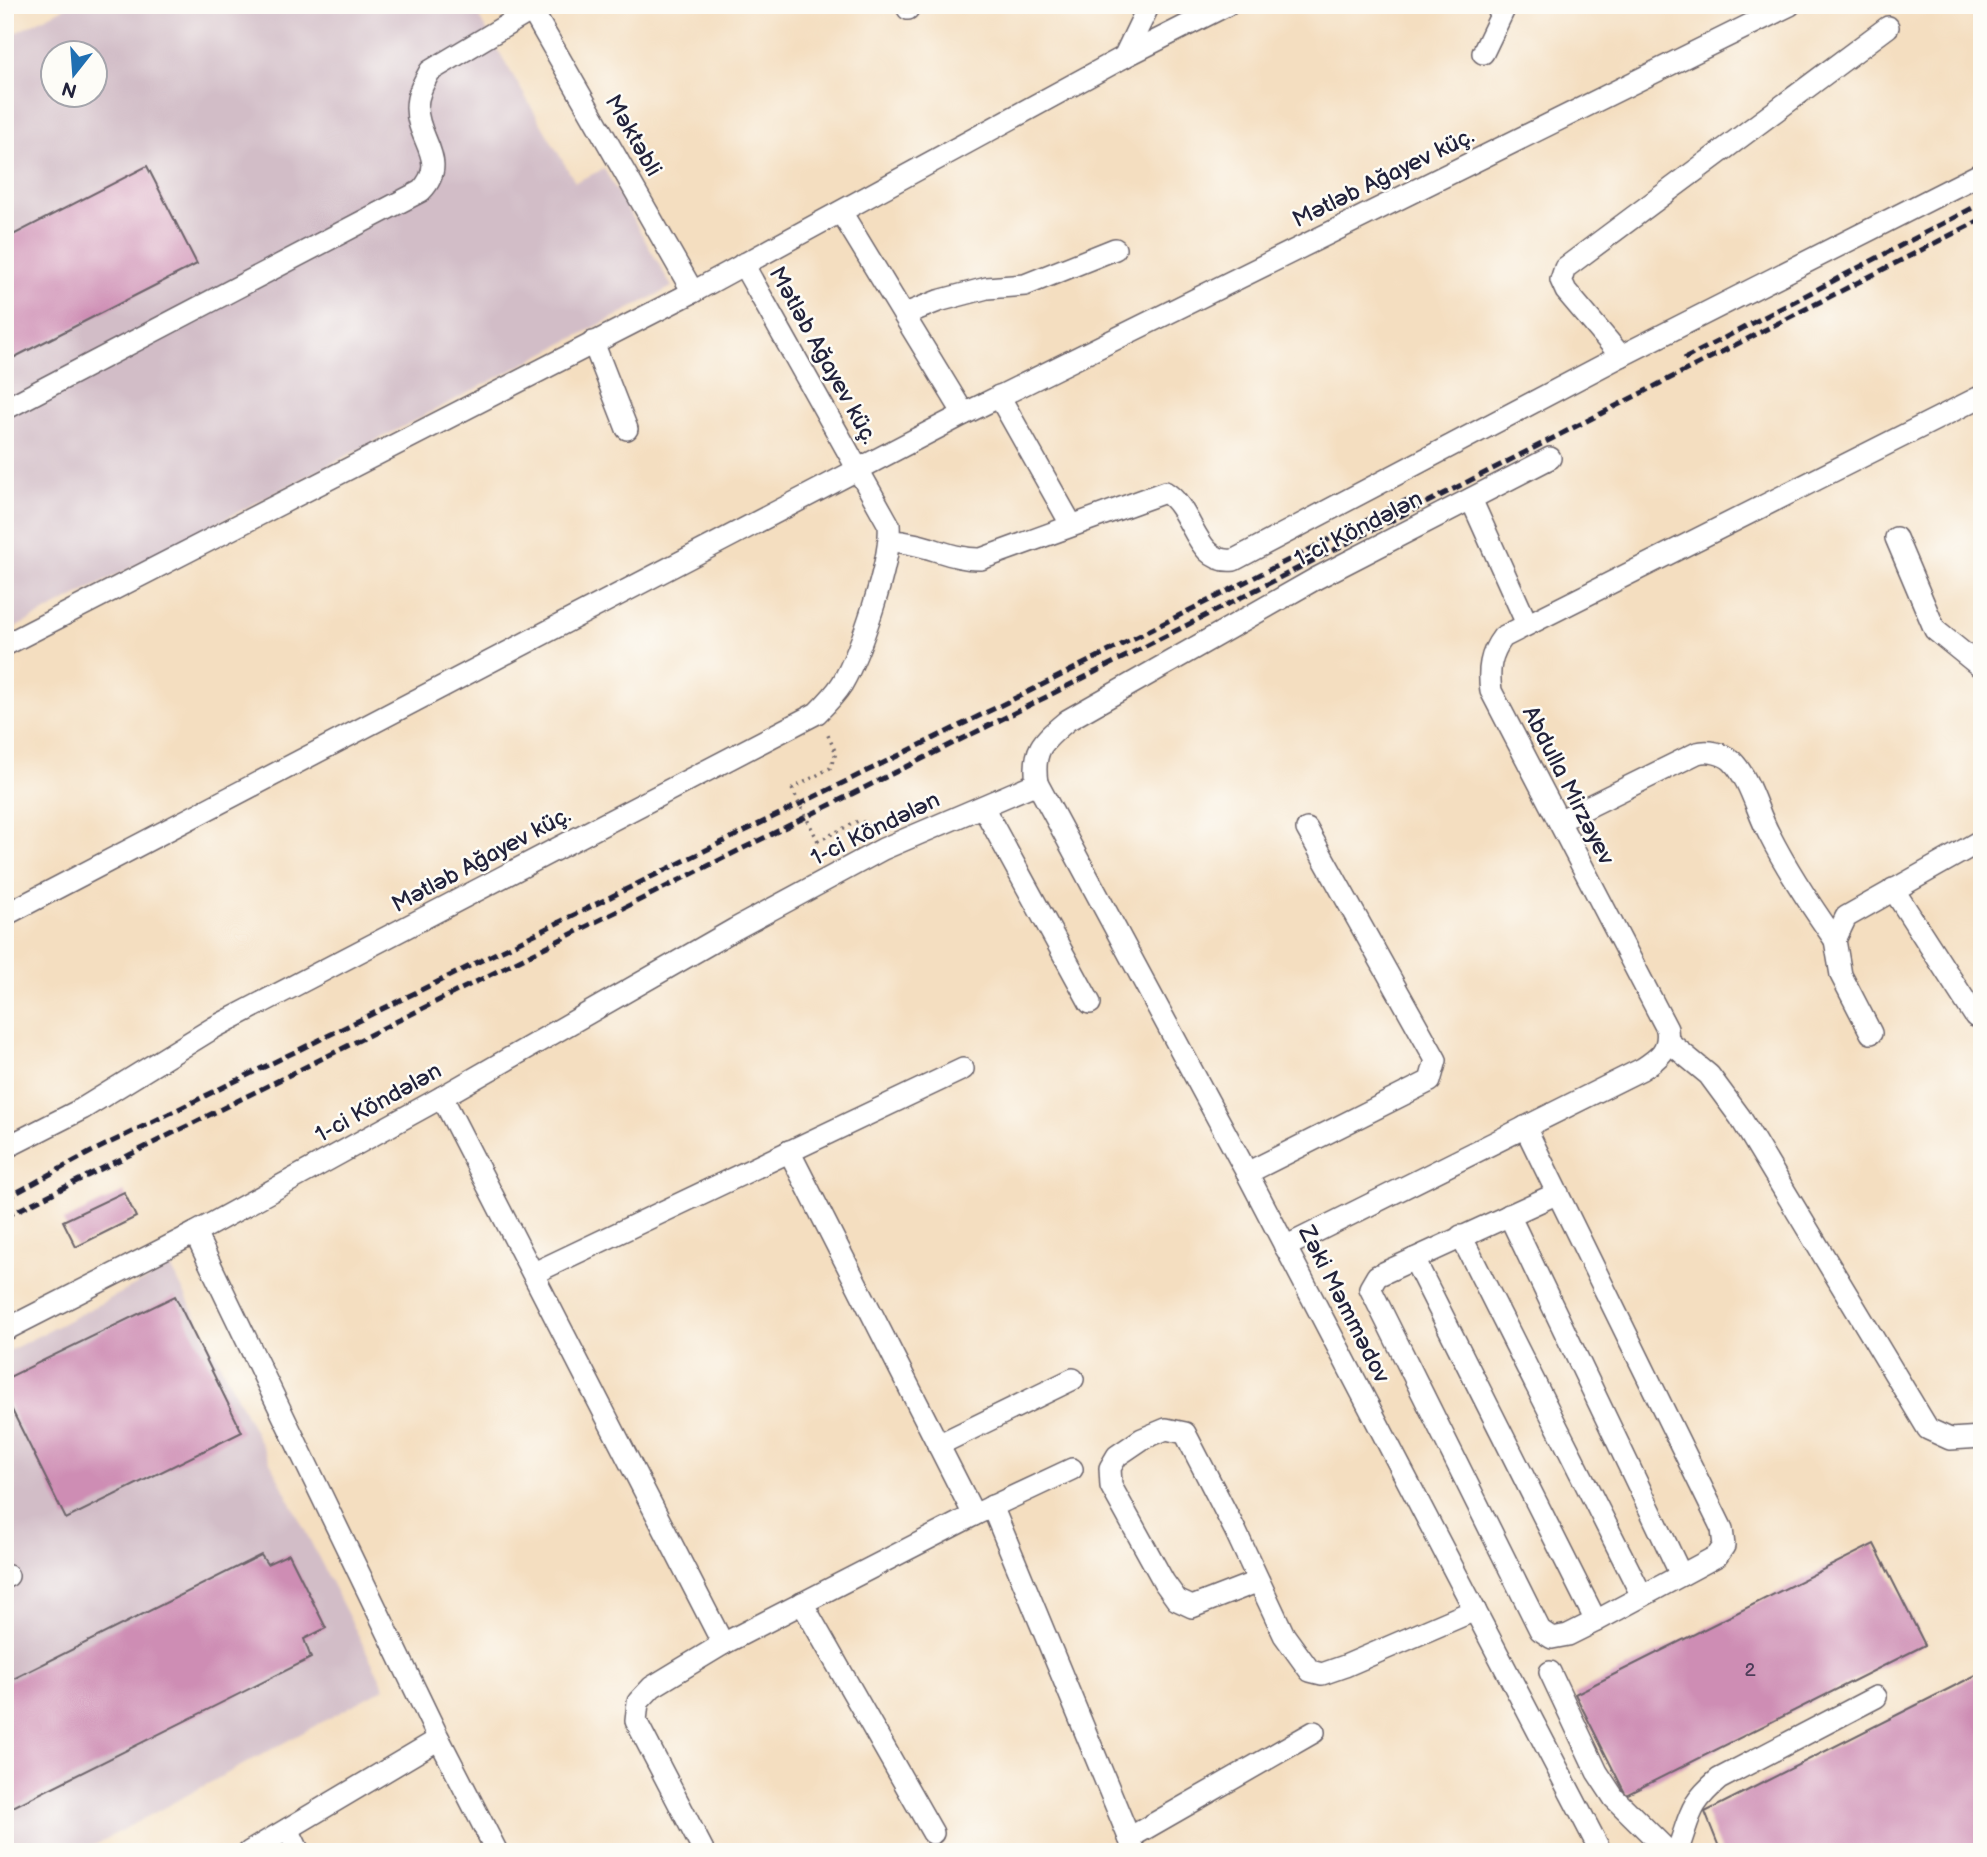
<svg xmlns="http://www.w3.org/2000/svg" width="1987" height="1857" viewBox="0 0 1987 1857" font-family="'Balsamiq Sans',sans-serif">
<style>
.industrial{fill:#d2bdc7;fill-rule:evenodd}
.building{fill:#ce8db4}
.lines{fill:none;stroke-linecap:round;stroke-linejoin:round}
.minor-casing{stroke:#6c646a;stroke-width:24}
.path{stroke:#6c646a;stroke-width:3.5;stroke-dasharray:2 5;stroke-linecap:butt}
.minor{stroke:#fff;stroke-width:21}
.rail{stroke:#22223b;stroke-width:5;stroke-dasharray:10 5;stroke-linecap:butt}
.path-bridge{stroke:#6c646a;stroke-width:3.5;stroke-dasharray:2 5;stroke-linecap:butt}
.labels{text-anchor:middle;stroke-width:5;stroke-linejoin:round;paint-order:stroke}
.number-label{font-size:19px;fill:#4d3d59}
.street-label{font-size:23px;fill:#22223b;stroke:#fdfcf7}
</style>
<rect width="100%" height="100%" fill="#fdfcf7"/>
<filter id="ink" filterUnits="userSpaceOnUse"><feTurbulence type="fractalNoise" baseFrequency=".0143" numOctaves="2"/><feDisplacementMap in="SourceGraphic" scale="14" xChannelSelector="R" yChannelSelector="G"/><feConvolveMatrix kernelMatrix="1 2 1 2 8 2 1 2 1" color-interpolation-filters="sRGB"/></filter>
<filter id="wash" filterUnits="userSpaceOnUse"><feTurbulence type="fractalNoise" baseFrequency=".00686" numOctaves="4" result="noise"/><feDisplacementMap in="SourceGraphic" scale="28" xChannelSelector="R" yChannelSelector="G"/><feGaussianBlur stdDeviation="1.57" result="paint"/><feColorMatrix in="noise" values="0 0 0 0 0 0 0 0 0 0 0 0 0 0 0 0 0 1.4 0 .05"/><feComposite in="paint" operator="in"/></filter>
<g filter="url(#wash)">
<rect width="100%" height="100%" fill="#f4dec0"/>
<!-- industrial -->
<g class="industrial">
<path d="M 70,5 L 472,5 L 575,182 L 604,169 L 672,287 L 5,633 L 5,38 ZM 52,52 L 94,52 L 94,94 L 52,94 Z"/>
<polygon points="171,1267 385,1688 82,1852 5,1852 5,1353"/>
</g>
<g id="blocks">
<!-- building -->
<g class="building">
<polygon points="147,166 197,264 5,362 5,239"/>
<polygon points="124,1192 136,1217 76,1247 63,1221"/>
<polygon points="175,1296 242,1432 66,1519 5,1396 5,1379"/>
<polygon points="1874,1544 1925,1645 1626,1795 1575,1694"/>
<polygon points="289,1554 326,1628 304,1639 311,1658 5,1811 5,1683 261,1555 267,1564"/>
<polygon points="1982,1672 1982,1852 1721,1852 1705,1812"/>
</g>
</g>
</g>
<g filter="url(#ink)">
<use href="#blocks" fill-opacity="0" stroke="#6c646a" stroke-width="2"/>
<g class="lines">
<!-- minor casing -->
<g class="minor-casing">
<g id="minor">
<polyline points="529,5 693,292"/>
<polyline points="906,5 908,9"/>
<polyline points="1483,53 1506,5"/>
<polyline points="1124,57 1149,5"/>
<polyline points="841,212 964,414"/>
<polyline points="905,314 938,301 987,288 1025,285 1115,249"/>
<polyline points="593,342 627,429"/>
<polyline points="1621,356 1566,291 1561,280 1565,268 1888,27"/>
<polyline points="999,396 1071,524"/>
<path d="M 5,409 L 421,191 C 450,161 417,140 417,108 C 417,94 424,82 430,71 L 532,10"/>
<polyline points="1471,499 1527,624"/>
<polyline points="1896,538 1935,630 1982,668"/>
<path d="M 890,541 C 925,542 951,560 981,559 L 1165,492 C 1194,509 1195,565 1234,560 L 1621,356 L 1982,173"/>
<polyline points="5,645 693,292 1124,57 1227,5"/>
<polyline points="1037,783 1247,1173 1601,1852"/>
<polyline points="983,807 1090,1003"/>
<path d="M 1559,821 L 1697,753 C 1708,750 1723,753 1732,761 C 1750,779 1757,812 1769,834 C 1788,872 1811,906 1835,940"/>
<polyline points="1893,889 1975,1016"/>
<polyline points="5,915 964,414 1790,5"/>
<polyline points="1871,1033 1841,975 1835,940 1846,917 1982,840"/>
<polyline points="1669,1042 1709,1075 1740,1117 1928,1429 1950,1439 1982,1437"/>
<polyline points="442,1097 723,1644"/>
<polyline points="1525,1127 1722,1529 1724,1546 1717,1556 1596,1621 1568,1635 1552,1638 1540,1630 1370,1288 1377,1276 1558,1193"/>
<path d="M 5,1148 L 82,1109 L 215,1027 L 817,713 C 826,704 835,695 842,684 C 860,653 892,560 889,525 L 743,264"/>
<polyline points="789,1151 974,1515"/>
<polyline points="1247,1173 1430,1081 1436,1060 1307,829"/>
<polyline points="1509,1215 1681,1575"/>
<polyline points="195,1233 439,1739 497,1852"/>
<polyline points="1461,1236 1642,1596"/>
<path d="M 1285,1247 L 1642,1069 C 1659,1058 1670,1050 1667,1029 L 1491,691 C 1488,670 1490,654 1503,637 L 1982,396"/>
<polyline points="1414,1259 1596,1621"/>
<polyline points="534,1273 963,1069"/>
<path d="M 5,1330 L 195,1233 L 442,1097 L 735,929 L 883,849 L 1037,783 C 1032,749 1043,741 1068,720 L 1317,578 L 1550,458"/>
<polyline points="938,1445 1073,1379"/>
<polyline points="992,1506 1135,1852"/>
<polyline points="5,1577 8,1576"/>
<polyline points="1259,1581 1192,1607 1177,1600 1164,1582 1111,1486 1110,1468 1117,1456 1142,1439 1166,1429 1185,1433 1235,1530 1284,1635 1310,1671 1322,1674 1345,1666 1475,1610"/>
<polyline points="802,1603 933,1833"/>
<polyline points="1550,1672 1597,1772 1614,1798 1669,1852"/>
<polyline points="288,1829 299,1852"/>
<polyline points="1129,1838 1314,1732"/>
<polyline points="249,1852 439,1739"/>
<polyline points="704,1852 636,1721 638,1702 652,1687 723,1644 974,1515 1072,1469"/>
<path d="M 1677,1852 C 1691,1816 1687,1806 1719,1779 L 1876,1697"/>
</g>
</g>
<!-- path -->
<g class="path">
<polyline points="792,789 830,768 836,753 826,731"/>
<polyline points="818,841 858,821 868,823 873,832"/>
</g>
<!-- minor -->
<use href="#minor" class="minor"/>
<!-- rail -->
<g class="rail">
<polyline points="1684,359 1982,203"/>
<polyline points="5,1199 91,1152 1036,688 1407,500"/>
<polyline points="5,1217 1048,696 1982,219"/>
</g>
<!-- path-bridge -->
<polyline class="path-bridge" points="792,789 818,841"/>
</g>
</g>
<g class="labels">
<!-- number labels -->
<g class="number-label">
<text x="1750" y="1676">2</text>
</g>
<!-- street labels -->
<g class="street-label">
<text transform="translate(634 135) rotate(60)" y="8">Məktəbli</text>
<text transform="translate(1383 177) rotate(-26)" y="8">Mətləb Ağayev küç.</text>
<text transform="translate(824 355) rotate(61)" y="8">Mətləb Ağayev küç.</text>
<text transform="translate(1358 528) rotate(-27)" y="8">1-ci Köndələn</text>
<text transform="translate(1569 785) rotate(63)" y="8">Abdulla Mirzəyev</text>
<text transform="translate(875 828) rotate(-26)" y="8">1-ci Köndələn</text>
<text transform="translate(481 859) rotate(-28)" y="8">Mətləb Ağayev küç.</text>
<text transform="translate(378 1102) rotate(-29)" y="8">1-ci Köndələn</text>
<text transform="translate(1345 1304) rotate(63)" y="8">Zəki Məmmədov</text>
</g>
</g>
<!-- margin -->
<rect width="1987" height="1857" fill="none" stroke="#fdfcf7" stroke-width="28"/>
<!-- north arrow -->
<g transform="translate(74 74) rotate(197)"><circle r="33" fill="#fdfcf7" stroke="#a5a5ac" stroke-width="2"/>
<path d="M0-5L12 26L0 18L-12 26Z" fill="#1f6fb2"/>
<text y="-10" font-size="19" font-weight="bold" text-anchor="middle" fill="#22223b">N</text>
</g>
</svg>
